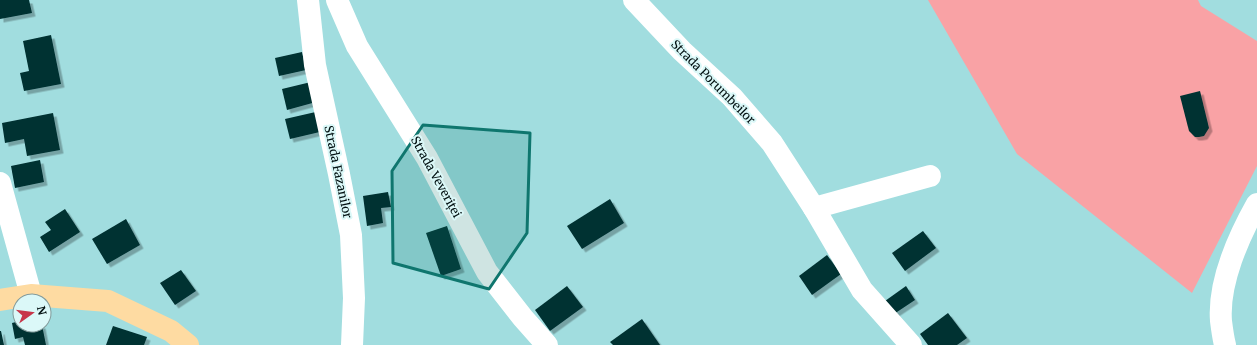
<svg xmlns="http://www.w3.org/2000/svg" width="1257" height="345" viewBox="0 0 1257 345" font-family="Merriweather,serif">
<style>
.green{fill:#f9a2a5}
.building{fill:#003031;filter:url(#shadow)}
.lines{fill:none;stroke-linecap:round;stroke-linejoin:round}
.minor{stroke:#fff;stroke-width:22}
.major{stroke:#fedba2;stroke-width:22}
.marked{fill:#0f766e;fill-opacity:0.2;stroke:#0f766e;stroke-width:3;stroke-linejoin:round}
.labels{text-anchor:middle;stroke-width:4;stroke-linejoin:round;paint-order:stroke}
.street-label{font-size:12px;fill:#000f10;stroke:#dbf8f8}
</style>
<defs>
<filter id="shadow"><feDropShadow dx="3.5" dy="3.5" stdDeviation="0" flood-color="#0004"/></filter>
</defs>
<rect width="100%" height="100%" fill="#a1dddf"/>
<!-- green -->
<polygon class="green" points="928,0 1198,0 1201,6 1257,41 1257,166 1192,293 1017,154"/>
<!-- building -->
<g class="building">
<polygon points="0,0 29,0 32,13 0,19"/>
<polygon points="51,35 61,84 24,91 20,73 29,71 23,41"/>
<polygon points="302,52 306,70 279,76 275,58"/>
<polygon points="311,82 316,102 287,110 282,89"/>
<polygon points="1200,91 1209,128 1204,136 1199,137 1195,137 1189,131 1180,96"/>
<polygon points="320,111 324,131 290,139 285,119"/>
<polygon points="53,113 60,150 27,156 24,139 5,143 2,123"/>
<polygon points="40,160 44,182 15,188 11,166"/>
<polygon points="388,192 391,207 381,208 383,223 367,226 363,196"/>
<polygon points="610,199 624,223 582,249 567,226"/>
<polygon points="65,209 80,232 49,252 40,237 51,230 45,222"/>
<polygon points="126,219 140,245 107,264 92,239"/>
<polygon points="447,226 461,269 441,276 426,233"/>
<polygon points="923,231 936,248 905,271 892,253"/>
<polygon points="827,255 841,274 812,295 799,276"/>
<polygon points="181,270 196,291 175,305 160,283"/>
<polygon points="567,286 583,307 550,331 535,310"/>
<polygon points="906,286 915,300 894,314 885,301"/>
<polygon points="948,313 967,338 957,345 928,345 920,334"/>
<polygon points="642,319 660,345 613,345 610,342"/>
<polygon points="20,321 20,325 42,325 46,345 25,345 23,337 15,339 12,323"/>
<polygon points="113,326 147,337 144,345 106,345"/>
<polygon points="0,331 1,331 4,345 0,345"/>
</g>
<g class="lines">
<!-- minor -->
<g class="minor">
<polyline points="308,0 315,65 339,174 351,235 354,298 352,345"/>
<polyline points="337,0 357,46 427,158 487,272 523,318 547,345"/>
<polyline points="634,0 682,51 732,97 772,143 814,208 862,290 911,345"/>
<polyline points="0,183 31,295"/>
<polyline points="814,208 930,176"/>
<path d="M 1225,345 C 1223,337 1222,329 1221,321 C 1218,283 1239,236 1257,204"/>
</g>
<!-- major -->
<polyline class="major" points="0,300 31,295 108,301 171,331 188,345"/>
</g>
<!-- marked area -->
<path class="marked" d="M 423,125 L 530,133 L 527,233 L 489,289 L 393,263 L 392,171 Z"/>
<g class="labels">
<!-- street labels -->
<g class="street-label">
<text transform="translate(713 82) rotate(45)" y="4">Strada Porumbeilor</text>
<text transform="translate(338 172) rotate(78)" y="4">Strada Fazanilor</text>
<text transform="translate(436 177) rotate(61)" y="4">Strada Veveriței</text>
</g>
</g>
<!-- north arrow -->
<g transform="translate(32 313) rotate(76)"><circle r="19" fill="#dbf8f8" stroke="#839b9b"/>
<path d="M0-3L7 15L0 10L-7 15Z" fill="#c7364a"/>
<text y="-6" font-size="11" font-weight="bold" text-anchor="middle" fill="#000f10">N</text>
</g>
</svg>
